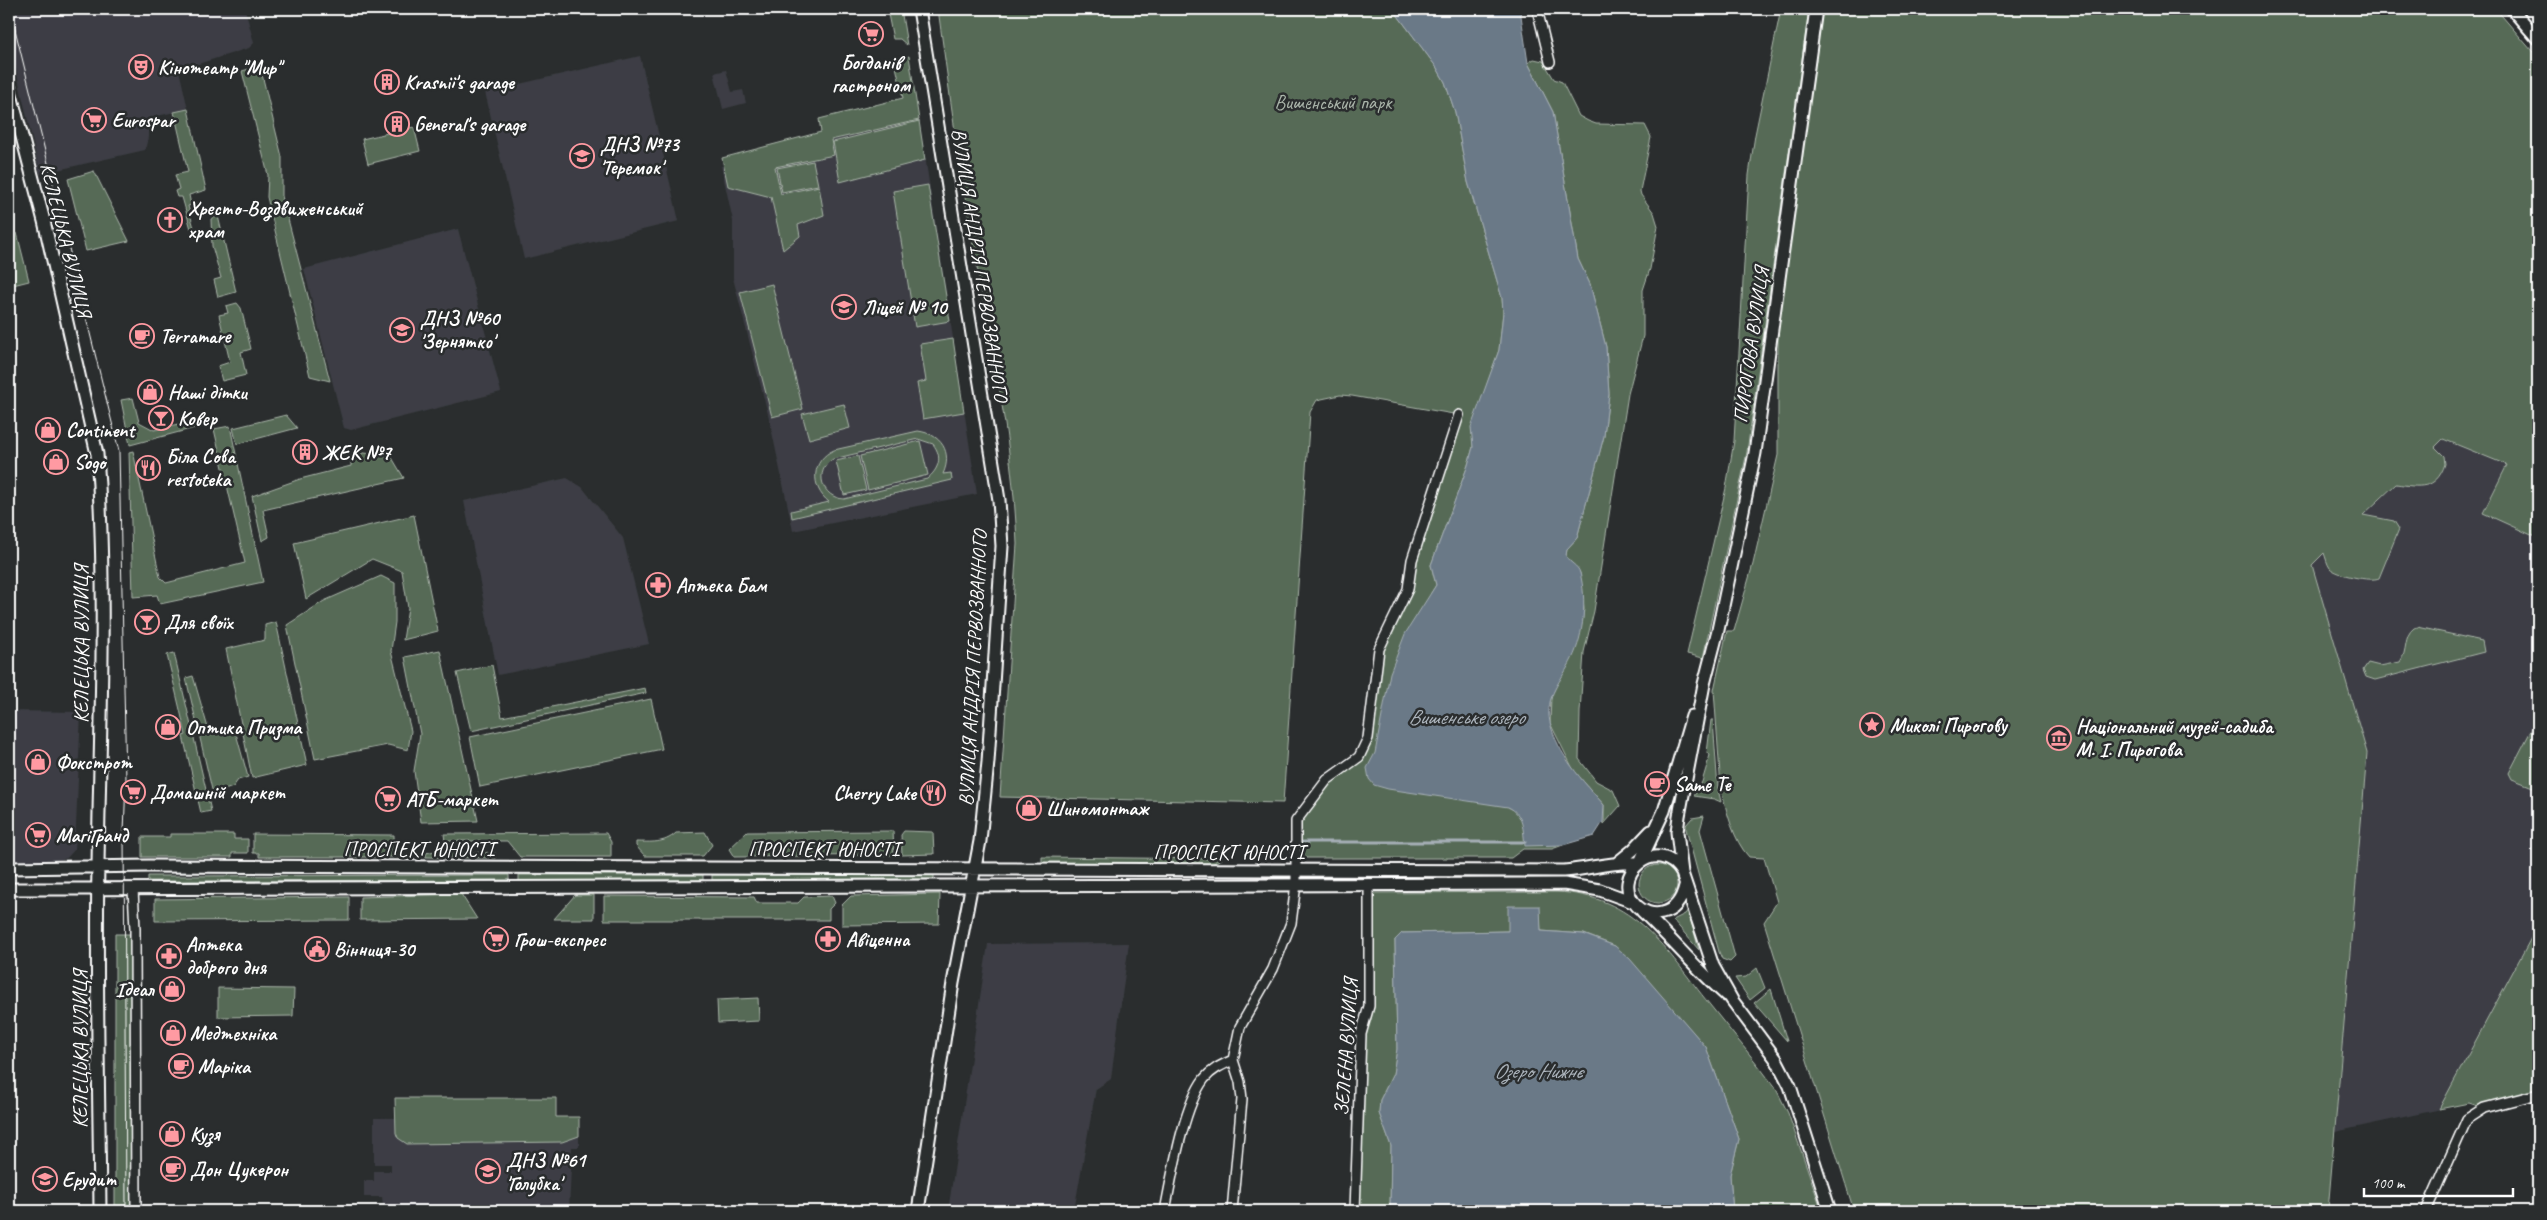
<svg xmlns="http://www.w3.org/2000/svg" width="2547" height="1220" viewBox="0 0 2547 1220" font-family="Caveat,sans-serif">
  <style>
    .built { fill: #3c3e44 }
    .green { fill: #566b56; stroke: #aab5aa; fill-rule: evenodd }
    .water { fill: #6a7987; stroke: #a6afb7 }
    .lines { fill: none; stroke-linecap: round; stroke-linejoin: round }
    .stream { stroke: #a6afb7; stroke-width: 3 }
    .street-casing { stroke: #fff; stroke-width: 12 }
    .secondary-casing { stroke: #fff; stroke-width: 15 }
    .street { stroke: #2a2d2e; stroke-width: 9 }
    .secondary { stroke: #2a2d2e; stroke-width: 11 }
    .tram { stroke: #fff; stroke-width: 1 }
    .labels { text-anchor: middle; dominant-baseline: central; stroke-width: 5; stroke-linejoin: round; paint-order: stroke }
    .poi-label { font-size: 20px; font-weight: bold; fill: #fff; stroke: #2a2d2e; text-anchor: start }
    .park-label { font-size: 20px; fill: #aab5aa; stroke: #2a2d2e }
    .street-label { font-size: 20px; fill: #fff; stroke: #2a2d2e }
    .water-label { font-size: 21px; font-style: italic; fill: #adb5bd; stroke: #2a2d2e }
  </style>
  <rect width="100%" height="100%" fill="#2a2d2e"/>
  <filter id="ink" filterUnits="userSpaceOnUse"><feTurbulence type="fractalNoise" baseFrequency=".02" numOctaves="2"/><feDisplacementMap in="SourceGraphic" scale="10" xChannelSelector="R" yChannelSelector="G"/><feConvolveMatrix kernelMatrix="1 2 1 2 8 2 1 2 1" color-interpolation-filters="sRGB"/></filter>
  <g filter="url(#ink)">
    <path class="built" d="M16 9H245L254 43 249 48 179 70 188 109 153 117 145 150 40 174 9 39V15Z
      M640 56 679 221 524 259 485 92Z
      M726 70 732 92 743 90 746 103 723 109 714 73Z
      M919 117 977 494 793 531 769 418 733 278V221L721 166Z
      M458 229 501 392 351 430 344 428 304 269Z
      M2443 439 2507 465 2483 512 2538 538V1094L2484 1108 2469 1103 2335 1132 2367 753 2311 565Z
      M567 478 582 487 623 538 649 644 498 675 464 501Z
      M9 711 81 712 75 849 67 858 53 862 9 861Z
      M1129 943 1111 1079 1096 1089 1074 1211H948L988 944Z
      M579 1117V1147H572L569 1211H400V1205H383L382 1197H364V1181H374V1171H391V1164H374V1118Z"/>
    <path class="green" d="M887 9H901L907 45 900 39H893Z
      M938 9H1393L1437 68 1445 82 1455 112 1468 182 1502 298 1503 312 1499 350 1472 427 1473 447 1468 465 1431 565 1436 585 1431 593 1508 807 1516 811 1520 816 1542 818 1563 845 1552 849H1523L1511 858H1296L1295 826 1338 772 1365 745 1377 660 1399 605 1459 415 1352 396 1340 395 1317 400 1310 412 1283 803 1000 797 1017 544C1013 436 987 329 969 222 957 152 948 80 938 9Z
      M1781 9H1809L1747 452 1703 658 1687 654 1726 488 1734 441 1749 175 1755 135Z
      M1816 9H2496L2538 58V538L2483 513 2507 465 2443 439 2435 447 2444 456 2445 464C2436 491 2419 487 2396 484L2363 515 2394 521 2399 529 2379 578C2371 582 2336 575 2330 568 2327 564 2326 558 2324 553L2312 565 2367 753 2328 1211H1854L1764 922 1777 902 1764 858 1749 857C1733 840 1727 812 1721 789L1714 690 1727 631H1734L1753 564 1778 455V287Z
      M909 56 919 120 831 140 834 155 775 167 781 194 819 186 824 215 798 225 800 236 783 250 771 197 728 186 722 158 821 132 819 119 903 98 895 62Z
      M1534 59 1543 61 1554 79 1562 82 1579 116 1588 121 1596 124 1645 125 1651 137 1640 191 1641 195 1654 213 1658 226 1650 269 1643 290V336L1628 394 1594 611 1584 652 1580 712 1579 759 1596 781 1613 790 1620 806 1604 824V805L1574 771 1550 723 1551 697 1582 624 1584 609 1580 573 1566 556 1567 549 1577 538 1604 436 1609 394 1606 347 1590 284 1578 259 1553 112 1528 63Z
      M260 66 282 157V196L330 381 310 376 267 197 268 175 242 71Z
      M188 109 206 190 189 195 191 205 188 206 194 228 191 229 182 197H177L175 191 179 189 175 175 188 172 174 112Z
      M919 121 925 160 840 182 833 142Z
      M414 127 420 151 368 164 362 139Z
      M813 161 818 185 782 192 777 168Z
      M94 171 129 241 86 251 68 179Z
      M928 185 950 321 915 327 893 191Z
      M218 216 236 292 218 297 214 280 221 278 212 246 211 219Z
      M17 233 29 281 9 286V235Z
      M772 284 803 409 772 417 740 292Z
      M237 303 241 308 251 349 241 352 246 375 222 381 218 366 230 362 219 315 228 313 226 306Z
      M953 339 964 412 923 419 917 383 926 381 920 344Z
      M133 398 139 422 154 430 186 422 202 424V426L130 445 121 400Z
      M844 404 850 428 809 439 802 414Z
      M286 415 297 428 237 444 233 428Z
      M230 426 263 582 160 604 157 595 133 597 129 452 133 451 160 577 166 583 245 563 214 429Z
      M918 431C941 434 953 452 943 474L951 473 952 480 792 518 791 511 829 502C810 487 811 460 834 450ZM918 439 933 444C943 457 939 469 927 479L844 499C822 498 813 471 833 459Z
      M920 441 928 475 868 490 860 456Z
      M364 453 391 456 404 478 263 510 269 537 262 541 252 496 300 479 351 466V454Z
      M858 456 866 490 844 495 836 461Z
      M414 515 438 631 403 640 408 608 402 571 372 559 306 599 294 543Z
      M381 576 395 583V622L391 651 411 731 408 750 388 745 315 759 287 625 324 601Z
      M276 622 307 765 252 778 226 649 265 640V625Z
      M2418 627 2482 641 2484 652 2375 680 2366 677 2363 670 2368 663 2380 666 2400 662C2408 651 2403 636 2414 628Z
      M440 650 478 821 421 822 414 771 420 734 405 657Z
      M174 653 211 811 201 813 183 736 186 735 167 655Z
      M492 665 502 717 645 688 646 693 471 731 457 673Z
      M193 676 210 735 235 730 248 777 238 780 233 787 213 794 186 678Z
      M651 699 662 749 480 787 470 737Z
      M2538 717V789L2512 779 2509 773Z
      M1711 720H1713L1718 789 1721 802 1714 799 1694 796 1702 782 1710 755 1707 753Z
      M1704 816 1700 830 1735 957 1730 962 1722 959 1719 952 1686 829V825L1692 818Z
      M893 831 894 855 734 857 729 849 747 832Z
      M904 831 933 832 934 854 902 855 901 835Z
      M705 832 712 845 703 856H645L636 846V842C651 842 664 844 676 833Z
      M606 833 611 842V857H520L507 841H445L444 834Z
      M170 834H234V839H248V853H232V857H142V837H170Z
      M253 834 394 835V857H259V853H253Z
      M435 851 495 853V858L426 857V853Z
      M1042 857 1222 859 1198 870 1042 869Z
      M1639 884a19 19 0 1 1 38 0a19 19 0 1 1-38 0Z
      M934 874V879L712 880V875Z
      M509 875V880L148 881V876Z
      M519 875H703V880L519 881Z
      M1556 892C1635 895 1665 949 1710 1005 1732 1033 1755 1060 1776 1089L1788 1113 1822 1211H1733L1730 1175 1739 1139 1706 1047 1615 946 1584 934 1541 931 1539 906 1508 931 1402 933 1395 940 1397 1049 1393 1074 1380 1100 1379 1113 1391 1146 1390 1211H1356L1361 1034 1367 1014 1369 893Z
      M461 894 477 919 360 920V897Z
      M940 894 939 924 842 925V905L851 896Z
      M575 895H594V919H554Z
      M604 896 754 897 757 903H798L804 897 832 896 835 903 829 909V920H604Z
      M349 897V920L155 921V899Z
      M1688 910 1699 950 1673 920 1685 914Z
      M2538 925V1094L2484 1108 2469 1103 2439 1109Z
      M115 934H131V1211H115Z
      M1757 968 1765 988 1750 1000 1735 978 1746 977Z
      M218 988 294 989 293 1016 218 1017Z
      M1771 989 1787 1041 1754 1003Z
      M758 998 759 1021 718 1023 717 1000Z
      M395 1098H556V1117H579V1136L562 1142 407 1144 398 1138 396 1133Z"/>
    <path class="water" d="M1393 9H1520L1528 63 1553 112 1578 259 1590 284 1606 347 1609 394 1604 436 1577 538 1567 549 1566 556C1569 563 1578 565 1580 573 1587 599 1584 635 1572 659 1562 680 1544 697 1550 722 1557 754 1583 781 1604 805L1603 822 1594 836 1563 845 1525 846C1523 830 1524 814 1508 807L1388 789 1374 785 1369 779 1367 768 1375 753 1390 673 1405 634 1436 585 1431 565 1468 465 1473 447 1471 427 1499 350 1503 312 1502 298 1468 182 1455 112 1445 82 1437 68Z
      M1508 906H1540L1541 931 1583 934 1615 946 1630 959 1706 1047 1739 1139 1730 1175 1733 1211H1390L1391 1146 1379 1113 1380 1100 1393 1074 1397 1049 1395 940 1402 933 1508 931Z"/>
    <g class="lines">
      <path class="stream" d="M1303 842H1525"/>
      <defs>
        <path id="street" d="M1537 9 1550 62
          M133 889 135 929 136 1211
          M1165 1211C1172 1176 1183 1107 1204 1079 1212 1069 1222 1065 1233 1060L1240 1027 1273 969 1291 923 1296 884V821L1327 780 1359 757 1368 738 1379 649 1408 589 1412 560 1459 415
          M1232 1211 1242 1099 1240 1082 1233 1060
          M1355 1211 1361 1034 1369 1006V884
          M2426 1211 2467 1119 2484 1108 2538 1094"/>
        <path id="secondary" d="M2512 9 2538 39
          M9 87 44 221 97 454C107 590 100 729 98 865 96 980 99 1096 100 1211
          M1640 862 1664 811 1692 716
          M1617 863 1633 850 1651 831
          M9 868 149 866 1564 871C1589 869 1614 861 1638 863
          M1682 873 1677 832 1679 816 1704 684 1718 630 1755 453 1816 9
          M1685 886C1682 899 1676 910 1662 913 1653 915 1643 912 1637 906 1607 876 1658 833 1682 873L1713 966 1732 1000 1776 1059 1790 1086 1830 1211
          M9 889 1564 884 1600 890 1633 902
          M1642 911C1671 938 1696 969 1726 995
          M918 1211 953 983 980 841 988 762 1002 546 999 500 919 9"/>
      </defs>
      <use href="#street" class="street-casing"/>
      <use href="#secondary" class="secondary-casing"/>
      <use href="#street" class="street"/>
      <use href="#secondary" class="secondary"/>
      <path class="tram" d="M10 9 119 451 126 781 124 832 126 1211"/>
    </g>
  </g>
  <defs>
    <symbol id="supermarket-ring" viewBox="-11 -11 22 22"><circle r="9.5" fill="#2a2d2e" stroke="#ff9aa2" stroke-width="1.5"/><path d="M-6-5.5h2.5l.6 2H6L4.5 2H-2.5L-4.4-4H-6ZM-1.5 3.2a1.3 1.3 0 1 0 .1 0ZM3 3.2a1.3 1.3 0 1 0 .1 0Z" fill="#ff9aa2"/></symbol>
    <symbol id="theatre-ring" viewBox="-11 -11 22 22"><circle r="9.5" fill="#2a2d2e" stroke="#ff9aa2" stroke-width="1.5"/><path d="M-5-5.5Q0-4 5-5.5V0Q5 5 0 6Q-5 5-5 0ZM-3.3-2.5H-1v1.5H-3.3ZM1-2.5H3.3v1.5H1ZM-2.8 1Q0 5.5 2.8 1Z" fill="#ff9aa2"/></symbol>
    <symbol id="building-ring" viewBox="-11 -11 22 22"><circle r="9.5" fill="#2a2d2e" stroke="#ff9aa2" stroke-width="1.5"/><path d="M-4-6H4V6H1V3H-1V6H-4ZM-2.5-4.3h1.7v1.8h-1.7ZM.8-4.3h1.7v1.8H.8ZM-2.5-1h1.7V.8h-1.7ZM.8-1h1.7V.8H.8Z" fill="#ff9aa2"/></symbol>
    <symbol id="school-ring" viewBox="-11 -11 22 22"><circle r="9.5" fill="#2a2d2e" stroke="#ff9aa2" stroke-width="1.5"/><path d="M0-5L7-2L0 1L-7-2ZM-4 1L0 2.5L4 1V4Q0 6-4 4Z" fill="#ff9aa2"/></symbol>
    <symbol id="church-ring" viewBox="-11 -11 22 22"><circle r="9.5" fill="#2a2d2e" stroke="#ff9aa2" stroke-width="1.5"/><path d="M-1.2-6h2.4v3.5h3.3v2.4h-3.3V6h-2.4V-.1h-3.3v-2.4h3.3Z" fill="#ff9aa2"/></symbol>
    <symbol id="cafe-ring" viewBox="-11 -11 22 22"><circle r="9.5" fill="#2a2d2e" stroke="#ff9aa2" stroke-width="1.5"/><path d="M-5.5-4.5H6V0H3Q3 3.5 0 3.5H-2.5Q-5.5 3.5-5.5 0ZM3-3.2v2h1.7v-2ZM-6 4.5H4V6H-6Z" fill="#ff9aa2"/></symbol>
    <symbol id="shop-ring" viewBox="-11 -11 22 22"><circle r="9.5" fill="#2a2d2e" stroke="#ff9aa2" stroke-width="1.5"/><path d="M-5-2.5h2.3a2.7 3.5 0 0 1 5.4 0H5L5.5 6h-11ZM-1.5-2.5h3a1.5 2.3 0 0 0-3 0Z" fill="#ff9aa2"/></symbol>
    <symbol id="bar-ring" viewBox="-11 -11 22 22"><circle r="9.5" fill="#2a2d2e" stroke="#ff9aa2" stroke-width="1.5"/><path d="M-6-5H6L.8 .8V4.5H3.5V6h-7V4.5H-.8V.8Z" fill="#ff9aa2"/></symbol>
    <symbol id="restaurant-ring" viewBox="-11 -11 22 22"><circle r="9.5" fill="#2a2d2e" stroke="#ff9aa2" stroke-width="1.5"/><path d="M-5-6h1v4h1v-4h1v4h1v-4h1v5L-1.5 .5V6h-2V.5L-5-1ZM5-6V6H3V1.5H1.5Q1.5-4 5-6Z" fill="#ff9aa2"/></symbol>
    <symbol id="pharmacy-ring" viewBox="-11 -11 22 22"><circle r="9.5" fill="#2a2d2e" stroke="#ff9aa2" stroke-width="1.5"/><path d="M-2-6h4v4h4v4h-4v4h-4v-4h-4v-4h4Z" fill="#ff9aa2"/></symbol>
    <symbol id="sight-ring" viewBox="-11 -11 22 22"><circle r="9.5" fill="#2a2d2e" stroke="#ff9aa2" stroke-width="1.5"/><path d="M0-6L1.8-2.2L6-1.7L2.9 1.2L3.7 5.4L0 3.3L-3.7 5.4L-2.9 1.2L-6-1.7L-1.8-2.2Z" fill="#ff9aa2"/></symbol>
    <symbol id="museum-ring" viewBox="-11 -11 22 22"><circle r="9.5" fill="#2a2d2e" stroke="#ff9aa2" stroke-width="1.5"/><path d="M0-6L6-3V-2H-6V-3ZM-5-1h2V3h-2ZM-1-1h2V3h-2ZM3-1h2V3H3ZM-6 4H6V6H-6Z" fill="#ff9aa2"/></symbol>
    <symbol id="civic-ring" viewBox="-11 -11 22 22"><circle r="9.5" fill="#2a2d2e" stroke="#ff9aa2" stroke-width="1.5"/><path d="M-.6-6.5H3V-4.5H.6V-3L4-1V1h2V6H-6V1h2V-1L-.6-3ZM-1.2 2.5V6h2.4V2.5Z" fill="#ff9aa2"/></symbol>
  </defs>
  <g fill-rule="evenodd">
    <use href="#supermarket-ring" x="857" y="20" width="28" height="28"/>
    <use href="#theatre-ring" x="127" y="53" width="28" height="28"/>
    <use href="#building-ring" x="373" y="68" width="28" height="28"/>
    <use href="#supermarket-ring" x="80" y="106" width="28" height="28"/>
    <use href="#building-ring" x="383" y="110" width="28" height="28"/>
    <use href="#school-ring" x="568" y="142" width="28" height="28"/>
    <use href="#church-ring" x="156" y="206" width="28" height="28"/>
    <use href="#school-ring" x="830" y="293" width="28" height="28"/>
    <use href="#school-ring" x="388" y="316" width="28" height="28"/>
    <use href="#cafe-ring" x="128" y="322" width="28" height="28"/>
    <use href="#shop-ring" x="136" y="378" width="28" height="28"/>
    <use href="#bar-ring" x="147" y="404" width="28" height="28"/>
    <use href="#shop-ring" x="34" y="416" width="28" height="28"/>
    <use href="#building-ring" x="291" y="438" width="28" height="28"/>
    <use href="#shop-ring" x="42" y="448" width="28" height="28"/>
    <use href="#restaurant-ring" x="134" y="454" width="28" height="28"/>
    <use href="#pharmacy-ring" x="644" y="571" width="28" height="28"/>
    <use href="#bar-ring" x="133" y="608" width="28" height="28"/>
    <use href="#sight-ring" x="1858" y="711" width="28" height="28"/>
    <use href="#shop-ring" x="154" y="713" width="28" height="28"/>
    <use href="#museum-ring" x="2045" y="724" width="28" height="28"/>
    <use href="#shop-ring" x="24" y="748" width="28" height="28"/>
    <use href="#cafe-ring" x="1643" y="770" width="28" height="28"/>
    <use href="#supermarket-ring" x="119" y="778" width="28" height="28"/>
    <use href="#restaurant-ring" x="919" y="779" width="28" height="28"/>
    <use href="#supermarket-ring" x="374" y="785" width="28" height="28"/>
    <use href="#shop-ring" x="1015" y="794" width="28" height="28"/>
    <use href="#supermarket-ring" x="24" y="821" width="28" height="28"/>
    <use href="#supermarket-ring" x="482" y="925" width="28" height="28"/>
    <use href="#pharmacy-ring" x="814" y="925" width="28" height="28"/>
    <use href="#civic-ring" x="303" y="935" width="28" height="28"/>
    <use href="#pharmacy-ring" x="155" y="942" width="28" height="28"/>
    <use href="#shop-ring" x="158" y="975" width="28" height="28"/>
    <use href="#shop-ring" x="159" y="1019" width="28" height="28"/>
    <use href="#cafe-ring" x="167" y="1052" width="28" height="28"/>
    <use href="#shop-ring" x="158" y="1120" width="28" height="28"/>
    <use href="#cafe-ring" x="159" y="1155" width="28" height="28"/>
    <use href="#school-ring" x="474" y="1157" width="28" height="28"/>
    <use href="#school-ring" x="31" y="1165" width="28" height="28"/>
  </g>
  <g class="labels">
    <g class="poi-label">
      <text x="871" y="62" text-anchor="middle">Богданів<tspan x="871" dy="23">гастроном</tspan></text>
      <text x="158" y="67">Кінотеатр "Мир"</text>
      <text x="404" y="82">Krasnii's garage</text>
      <text x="112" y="120">Eurospar</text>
      <text x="414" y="124">General's garage</text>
      <text x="600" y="144">ДНЗ №73<tspan x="600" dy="23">'Теремок'</tspan></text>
      <text x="188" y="208">Хресто-Воздвиженський<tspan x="188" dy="23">храм</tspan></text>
      <text x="862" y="307">Ліцей № 10</text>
      <text x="420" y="318">ДНЗ №60<tspan x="420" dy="23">'Зернятко'</tspan></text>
      <text x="160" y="336">Terramare</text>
      <text x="168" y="392">Наші дітки</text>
      <text x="178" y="418">Ковер</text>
      <text x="66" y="430">Continent</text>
      <text x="322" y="452">ЖЕК №7</text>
      <text x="166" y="456">Біла Сова<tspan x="166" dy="23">restoteka</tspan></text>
      <text x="74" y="462">Sogo</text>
      <text x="676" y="585">Аптека Бам</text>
      <text x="164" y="622">Для своїх</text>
      <text x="1890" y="725">Миколі Пирогову</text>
      <text x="2076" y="726">Національний музей-садиба<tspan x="2076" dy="23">М. І. Пирогова</tspan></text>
      <text x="186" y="727">Оптика Призма</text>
      <text x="56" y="762">Фокстрот</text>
      <text x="1674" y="784">Same Te</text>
      <text x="150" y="792">Домашній маркет</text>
      <text x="916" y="793" text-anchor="end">Cherry Lake</text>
      <text x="406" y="799">АТБ-маркет</text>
      <text x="1046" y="808">Шиномонтаж</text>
      <text x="56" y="835">МагіГранд</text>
      <text x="514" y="939">Грош-експрес</text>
      <text x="846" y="939">Авіценна</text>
      <text x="186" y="944">Аптека<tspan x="186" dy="23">доброго дня</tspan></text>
      <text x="334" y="949">Вінниця-30</text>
      <text x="154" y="989" text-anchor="end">Ідеал</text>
      <text x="190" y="1033">Медтехніка</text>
      <text x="198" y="1066">Маріка</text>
      <text x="190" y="1134">Кузя</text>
      <text x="506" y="1160">ДНЗ №61<tspan x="506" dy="23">'Голубка'</tspan></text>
      <text x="190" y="1169">Дон Цукерон</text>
      <text x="62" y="1179">Ерудит</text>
    </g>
    <g class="park-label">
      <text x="1333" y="102">Вишенський парк</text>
    </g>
    <g class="street-label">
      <text transform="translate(66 240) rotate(76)">КЕЛЕЦЬКА ВУЛИЦЯ</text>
      <text transform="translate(980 265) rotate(81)">ВУЛИЦЯ АНДРІЯ ПЕРВОЗВАННОГО</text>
      <text transform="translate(1751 345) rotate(-82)">ПИРОГОВА ВУЛИЦЯ</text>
      <text transform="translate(81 644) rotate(-90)">КЕЛЕЦЬКА ВУЛИЦЯ</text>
      <text transform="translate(973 668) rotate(-87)">ВУЛИЦЯ АНДРІЯ ПЕРВОЗВАННОГО</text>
      <text x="419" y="849">ПРОСПЕКТ ЮНОСТІ</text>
      <text x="824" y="849">ПРОСПЕКТ ЮНОСТІ</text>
      <text x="1229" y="852">ПРОСПЕКТ ЮНОСТІ</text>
      <text transform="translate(1346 1047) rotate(-86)">ЗЕЛЕНА ВУЛИЦЯ</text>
      <text transform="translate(80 1049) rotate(-90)">КЕЛЕЦЬКА ВУЛИЦЯ</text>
    </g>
    <g class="water-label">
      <text x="1466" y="717">Вишенське озеро</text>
      <text x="1538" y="1071">Озеро Нижнє</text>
    </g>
  </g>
  <rect width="2547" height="1220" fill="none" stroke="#2a2d2e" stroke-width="30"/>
  <rect x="15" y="15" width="2517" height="1190" fill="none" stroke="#fff" stroke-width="2" filter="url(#ink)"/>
  <path d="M2364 1188v8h149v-8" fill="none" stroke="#ffffff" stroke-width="2.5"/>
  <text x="2372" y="1188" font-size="15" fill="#ffffff" stroke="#2a2d2e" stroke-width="4" paint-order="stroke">100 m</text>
</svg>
